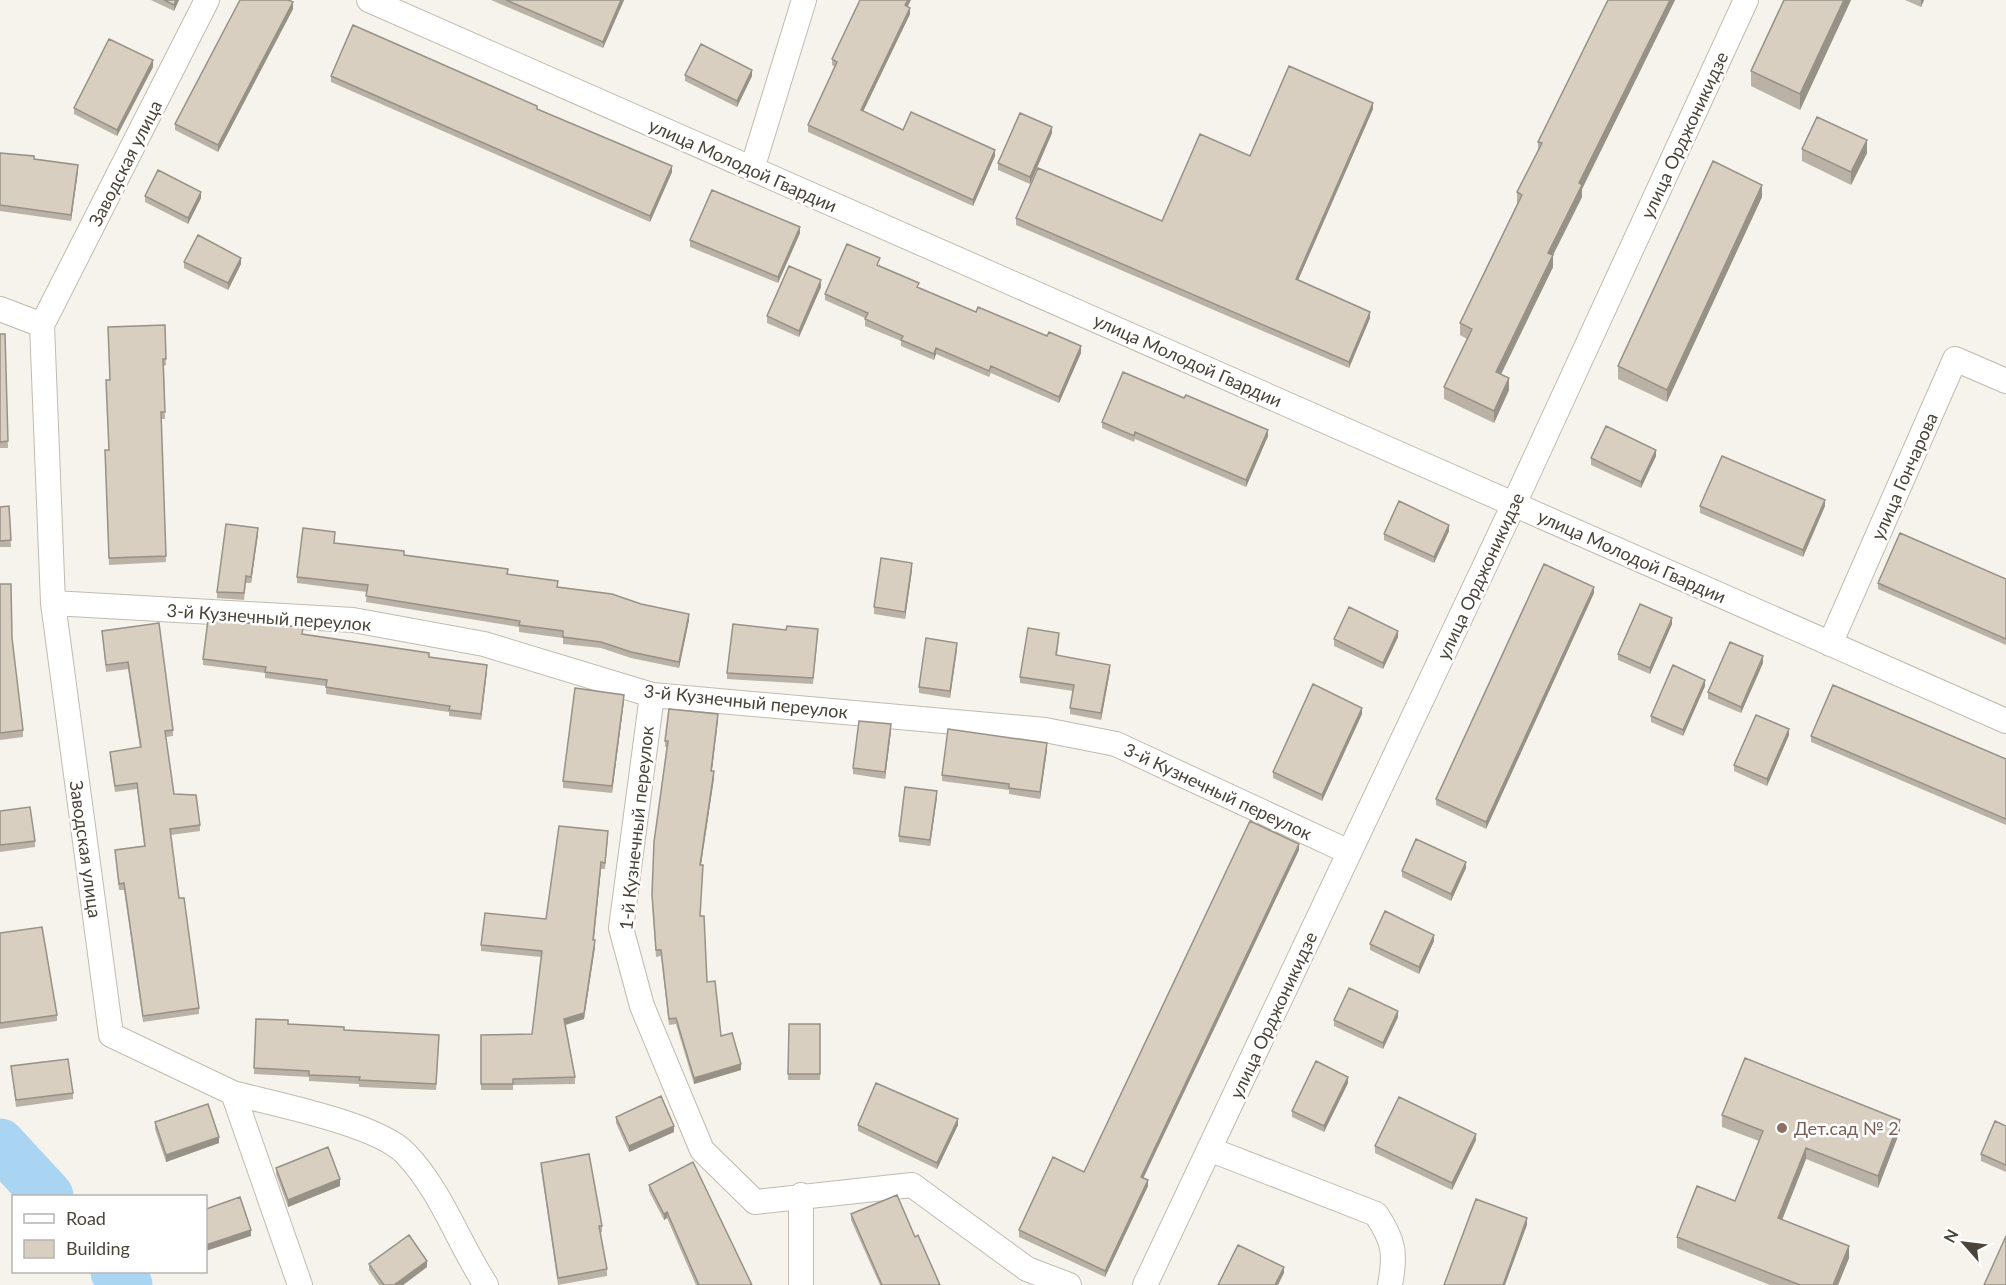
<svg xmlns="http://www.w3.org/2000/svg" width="2006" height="1285" viewBox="0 0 2006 1285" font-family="Lato,sans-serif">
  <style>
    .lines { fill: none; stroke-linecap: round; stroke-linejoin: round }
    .river { stroke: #a9d4f2; stroke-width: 51 }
    .minor-casing { stroke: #c2bbae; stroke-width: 26 }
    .minor { stroke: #fff; stroke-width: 24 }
    .wall { fill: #bab2a6 }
    .shaded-wall { fill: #979187 }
    .building { fill: #d8cfc1; stroke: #979187; stroke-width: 1.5 }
    .education-dot { fill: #8d6e63; stroke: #fff; stroke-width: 2 }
    .labels { text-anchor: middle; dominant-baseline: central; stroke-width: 5; stroke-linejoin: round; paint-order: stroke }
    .street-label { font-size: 18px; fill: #4b4439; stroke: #fff }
    .education-label { font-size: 18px; fill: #785e54; stroke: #fff; text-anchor: start }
  </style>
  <rect width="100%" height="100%" fill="#f6f3ec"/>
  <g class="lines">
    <path class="river" d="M0 1144 48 1196
      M116 1272 127 1285"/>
    <defs>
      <path id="minor" d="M207 0 42 325 53 603 111 1035 233 1093 300 1285
        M369 0 2006 721
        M752 169 804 0
        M0 309 42 325
        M53 603 353 620 484 644 652 695 1045 730 1116 744 1349 852
        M1830 644 1955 359 2006 381
        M652 695 621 928 642 1006 702 1150 755 1202 912 1185 1027 1269 1069 1285
        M233 1093C274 1104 377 1124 405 1153 441 1190 458 1242 486 1285
        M1209 1149 1376 1214C1394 1241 1396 1253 1390 1285
        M801 1195V1285
        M1145 1285 1514 504 1746 0"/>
    </defs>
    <use href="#minor" class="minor-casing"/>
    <use href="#minor" class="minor"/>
  </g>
  <path class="wall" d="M151 0H179L174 11Z
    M491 0H624L603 48Z
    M1608 0H1675L1582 189V197L1553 255V267L1501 375 1509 390 1494 423 1444 399V387L1467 339 1460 335V323L1517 204V192L1538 150V142Z
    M1851 0 1800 110 1751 86V71Z
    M1905 0H1924L1921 7Z
    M908 7 910 14 863 111 903 130 995 156 973 206 808 132V125L835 67 832 65V59Z
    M293 9 218 152 175 130V124Z
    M153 67 117 136 74 114V108Z
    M685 75 752 76 737 107 685 81Z
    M331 76 672 172 650 222 331 82Z
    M1373 109 1298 280 1370 318 1349 368 1016 225V218L1162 221 1250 156Z
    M1052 133 1030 184 998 170V163Z
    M1802 149 1867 153 1851 185 1802 161Z
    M0 153 34 159 78 171 71 221 0 211Z
    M145 196 201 198 188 224 145 202Z
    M1762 197 1667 402 1618 379V366Z
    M800 233 778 283 690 247V240Z
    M184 262 241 264 228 290 184 268Z
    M880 264 879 266 919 288 976 312 1081 353 1059 403 991 373 989 377 936 354 934 360 901 346V341L865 326V318L825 300V294Z
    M821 287 799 337 767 323V316Z
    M165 325 166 365 164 366 165 419H161L166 562 109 565 105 457 109 450 110 380Z
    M0 334H5L8 448H0Z
    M1102 422 1268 436 1246 487 1135 439 1134 442 1102 428Z
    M1656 456 1641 488 1591 465V458Z
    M9 506 11 547H0V507Z
    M1700 506H1825L1803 557 1700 513Z
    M1449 531 1434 563 1384 540V534Z
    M258 534 251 583H246L244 600 217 598V592Z
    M335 538 334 543 508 574 689 620 679 668 631 658 601 648 563 644V638L519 632V627L366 602 367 592 297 583V577Z
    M912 570 905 619 874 614V607Z
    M2006 579V645L1878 589V583Z
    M0 584 12 638 23 730V737L0 740Z
    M1594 593 1486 829 1436 805V799Z
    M159 623 173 730V736L166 737 174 794 200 825V831L171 835 179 898 199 1008V1014L143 1022 124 890H119L115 850 144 846 137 789 115 792 110 758V752L140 748 128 669 106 672 102 631Z
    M1672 624 1650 674 1618 660V654Z
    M303 634 429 657 487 671 481 720 449 716V712L326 694V686L265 678V673L203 665V659Z
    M818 635 813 684 727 679V673Z
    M1398 637 1383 669 1334 646V639Z
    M1059 639 1057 656 1110 671 1101 720 1070 714V708L1073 691 1020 683V677Z
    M957 649 950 698 919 693V687Z
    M1763 663 1741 713 1708 699V692Z
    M1705 686 1683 736 1651 722V716Z
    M624 701 612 793 563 788V781Z
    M1362 714 1322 801 1273 778V772Z
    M718 720 712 771 714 778 701 865 700 916 707 982 721 1036 741 1070 694 1084 676 1024 669 1025 661 956 656 957 652 901 654 842 667 747H665V741Z
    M891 731 885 779 853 774V768Z
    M1789 735 1767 786 1734 771V765Z
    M1811 736 2006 759V825L1811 742Z
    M1047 750 1040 799 1009 794V790L942 781V775Z
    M937 797 930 846 899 842V836Z
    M0 811 35 841V847L0 852Z
    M608 837 605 869H601L594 940 595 947 584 1019 566 1025 575 1077V1084L513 1085V1090H481V1035L532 1034 541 957 481 951V945L546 919Z
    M1299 850 1143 1178 1148 1186 1105 1277 1019 1237V1230L1084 1172Z
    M1466 868 1451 901 1402 877V871Z
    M0 933 57 1015V1021L0 1029Z
    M1434 941 1419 974 1370 950V944Z
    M1398 1017 1383 1049 1334 1026V1020Z
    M256 1019 288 1024 439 1041 436 1090 359 1087V1084L309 1081V1077L254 1074Z
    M789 1024H820V1080H788Z
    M11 1066 73 1093V1099L16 1107Z
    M1348 1083 1324 1132 1292 1117V1111Z
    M1722 1115 1900 1131 1878 1188 1806 1159 1782 1220 1849 1258 1838 1285H1770L1677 1248V1237L1735 1201 1759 1141 1722 1127Z
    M616 1117 674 1132 629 1152 616 1123Z
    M155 1122 219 1143 166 1162 155 1129Z
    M858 1125H958L937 1169 858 1131Z
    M2006 1126V1172L1981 1161V1154Z
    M1476 1140 1452 1190 1375 1153V1146Z
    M541 1163 602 1226V1232L600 1233 607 1269V1276L558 1285 541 1169Z
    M276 1168 340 1186 288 1207 276 1174Z
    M649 1185 752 1285H696L667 1218 664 1220 649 1191Z
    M851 1214 915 1237 940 1285H880L851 1220Z
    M369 1264 427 1267 403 1285H379L369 1270Z"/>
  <path class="shaded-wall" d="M176 0H179L174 11V5Z
    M621 0H624L603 48V42Z
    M908 0H911L905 12V5Z
    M1670 0H1675L1582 189V197L1553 255V267L1496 384V372L1579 183Z
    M1844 0H1851L1800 110V94Z
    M1921 0H1924L1921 7Z
    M293 2V9L218 152V145Z
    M910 8V14L861 116V110Z
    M153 60V67L117 136V130Z
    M752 70V76L737 107V101Z
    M1373 103V109L1296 285V279Z
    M1052 127V133L1030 184V177Z
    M1867 140V153L1851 185V172Z
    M995 150V156L973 206V200Z
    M78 165V171L71 221V215Z
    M672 166V172L650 222V216Z
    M1762 185V197L1667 402V390Z
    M201 192V198L188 224V218Z
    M800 227V233L778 283V277Z
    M241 258V264L228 290V283Z
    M821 280V287L799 337V331Z
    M1370 312V318L1349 368V362Z
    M1081 346V353L1059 403V397Z
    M936 348V354L934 360V354Z
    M1509 378V390L1494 423V411Z
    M1268 430V436L1246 487V480Z
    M1656 450V456L1641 488V482Z
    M1825 500V506L1803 557V550Z
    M1449 525V531L1434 563V557Z
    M258 528V534L251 583V577Z
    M912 563V570L905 619V612Z
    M1594 587V593L1486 829V822Z
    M689 614V620L679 668V662Z
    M1672 618V624L1650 674V668Z
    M1398 631V637L1383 669V663Z
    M957 643V649L950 698V691Z
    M1763 656V663L1741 713V707Z
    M487 665V671L481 720V714Z
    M1110 665V671L1101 720V713Z
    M1705 680V686L1683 736V730Z
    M624 695V701L612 793V786Z
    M1362 708V714L1322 801V795Z
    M718 714V720L711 777V771Z
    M891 724V731L885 779V772Z
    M1789 729V735L1767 786V779Z
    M1047 743V750L1040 799V792Z
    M714 771V778L700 871V865Z
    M937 791V797L930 846V840Z
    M1299 844V850L1141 1183V1177Z
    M601 862V869L593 946V940Z
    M1466 862V868L1451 901V894Z
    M1434 935V941L1419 974V967Z
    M595 940V947L584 1019 564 1025V1019Z
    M1398 1011V1017L1383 1049V1043Z
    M741 1064V1070L694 1084V1078Z
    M1348 1077V1083L1324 1132V1126Z
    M958 1119V1125L937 1169V1163Z
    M1900 1120V1131L1878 1188V1176Z
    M674 1126V1132L629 1152V1146Z
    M1476 1134V1140L1452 1190V1183Z
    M219 1137V1143L166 1162V1155Z
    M1806 1148V1159L1778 1230V1218Z
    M340 1179V1186L288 1207V1200Z
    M1148 1180V1186L1105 1277V1271Z
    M667 1212V1218L664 1220V1214Z
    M1527 1218V1225L1505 1285H1503Z
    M251 1230V1236L206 1251V1245Z
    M1849 1246V1258L1838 1285H1833Z
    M427 1261V1267L403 1285H394Z
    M1284 1267V1273L1278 1285H1275Z"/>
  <path class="building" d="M164 0H176L174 5Z
    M240 0H288L293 2 218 145 175 124Z
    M506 0H621L603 42Z
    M860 0H908L905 5 910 8 861 110 903 130 911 112 995 150 973 200 808 125 837 62 832 59Z
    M1608 0H1670L1579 183 1582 185 1548 253 1553 255 1496 372 1509 378 1494 411 1444 387 1472 329 1460 323 1522 195 1517 192 1542 143 1538 142Z
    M1784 0H1844L1800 94 1751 71Z
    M353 25 537 106V109L672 166 650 216 331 76Z
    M109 39 153 60 117 130 74 108Z
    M701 44 752 70 737 101 685 75Z
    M1289 66 1373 103 1296 279 1370 312 1349 362 1016 218 1038 168 1162 221 1200 134 1250 156Z
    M1020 113 1052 127 1030 177 998 163Z
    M1817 117 1867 140 1851 172 1802 149Z
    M0 153 34 156V159L78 165 71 215 0 205Z
    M1713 161 1762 185 1667 390 1618 366Z
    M158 170 201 192 188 218 145 196Z
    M712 190 800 227 778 277 690 240Z
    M198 235 241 258 228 283 184 262Z
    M847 244 880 258 877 265 919 283 917 287 976 312 978 307 1047 336 1049 332 1081 346 1059 397 991 366 989 371 936 348 934 354 901 340 903 336 865 319 868 313 825 294Z
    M789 266 821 280 799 331 767 316Z
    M165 325 166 359H163L165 412H161L166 556 109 558 105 450H109L106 380H110L108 327Z
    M0 334H5L8 441 0 442Z
    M1123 372 1184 398 1186 395 1268 430 1246 480 1135 432 1134 436 1102 422Z
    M1606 426 1656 450 1641 482 1591 458Z
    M1722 456 1825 500 1803 550 1700 506Z
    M1399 501 1449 525 1434 557 1384 534Z
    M9 506 11 540 0 541V507Z
    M226 524 258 528 251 577 246 576 244 593 217 592Z
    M303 528 335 532 334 543 404 551V555L508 569 507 574 558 581 557 587 612 594 641 604 689 614 679 662 631 652 601 642 563 637V631L519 625 520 621 366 596 368 585 297 577Z
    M1900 533 2006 579V639L1878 583Z
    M881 558 912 563 905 612 874 607Z
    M1544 564 1594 587 1486 822 1436 799Z
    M0 584H11L12 638 23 730 0 733Z
    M1640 604 1672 618 1650 668 1618 654Z
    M1349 607 1398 631 1383 663 1334 639Z
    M208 620 303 627 302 634 429 653V657L487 665 481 714 449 710 450 706 326 687 327 680 265 672 266 667 203 659Z
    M159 623 173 730 165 731 174 794 196 795 200 825 170 829 179 898H184L199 1008 143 1016 124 883 119 884 115 850 145 846 137 783 115 786 110 752 141 747 128 662 106 665 102 631Z
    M733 624 786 630 787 626 818 629 813 678 727 673Z
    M1028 628 1059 633 1056 655 1110 665 1101 713 1070 708 1074 685 1020 677Z
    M926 638 957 643 950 691 919 687Z
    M1730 642 1763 656 1741 707 1708 692Z
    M1673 665 1705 680 1683 730 1651 716Z
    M1313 684 1362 708 1322 795 1273 772Z
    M1833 685 2006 759V819L1811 736Z
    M575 688 624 695 612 786 563 781Z
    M669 709 718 714 711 771H714L700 865H703L700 916H704L707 982 715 981 721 1036 732 1033 741 1064 694 1078 676 1018 669 1019 661 950H656L652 894 654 842 668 741H665Z
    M1756 715 1789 729 1767 779 1734 765Z
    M859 721 891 724 885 772 853 768Z
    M948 729 1047 743 1040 792 1009 788V784L942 775Z
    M905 787 937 791 930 840 899 836Z
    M30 807 35 841 0 845V811Z
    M1250 821 1299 844 1141 1177 1148 1180 1105 1271 1019 1230 1053 1157 1084 1172Z
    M559 826 608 831 605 863 601 862 593 940H595L584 1013 564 1019 575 1077 513 1079V1084H481V1035L532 1034 542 951 481 945 485 913 546 919Z
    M1416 839 1466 862 1451 894 1402 871Z
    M1385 911 1434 935 1419 967 1370 944Z
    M42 927 57 1015 0 1023V933Z
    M1349 988 1398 1011 1383 1043 1334 1020Z
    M256 1019 288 1020V1024L344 1027V1030L439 1035 436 1084 359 1080 360 1077 309 1075V1071L254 1068Z
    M789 1024H820V1074H788Z
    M1745 1058 1900 1120 1878 1176 1806 1148 1778 1218 1849 1246 1833 1285H1800L1677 1237 1697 1186 1735 1201 1763 1131 1722 1115Z
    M68 1059 73 1093 16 1100 11 1066Z
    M1316 1061 1348 1077 1324 1126 1292 1111Z
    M876 1083 958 1119 937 1163 858 1125Z
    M661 1096 674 1126 629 1146 616 1117Z
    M1399 1097 1476 1134 1452 1183 1375 1146Z
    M208 1104 219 1137 166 1155 155 1122Z
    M1995 1121 2006 1126V1165L1981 1154Z
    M328 1147 340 1179 288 1200 276 1168Z
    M589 1154 602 1226H599L607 1269 558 1278 541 1163Z
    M693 1162 752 1285H699L667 1212 664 1214 649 1185Z
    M897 1195 915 1237 918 1235 940 1285H882L851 1214Z
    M240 1197 251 1230 206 1245V1209Z
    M1476 1199 1527 1218 1503 1285H1444Z
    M409 1235 427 1261 394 1285H384L369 1264Z
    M2006 1236V1285H1984Z
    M1238 1245 1284 1267 1275 1285H1218Z"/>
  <circle class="education-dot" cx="1782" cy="1128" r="6"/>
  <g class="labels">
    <g class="street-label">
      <text transform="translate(1684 135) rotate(-65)">улица Орджоникидзе</text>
      <text transform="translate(125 163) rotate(-63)">Заводская улица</text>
      <text transform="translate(743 165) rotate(24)">улица Молодой Гвардии</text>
      <text transform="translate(1188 360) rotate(24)">улица Молодой Гвардии</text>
      <text transform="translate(1904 476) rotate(-66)">улица Гончарова</text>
      <text transform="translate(1632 556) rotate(24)">улица Молодой Гвардии</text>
      <text transform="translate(1480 576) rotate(-65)">улица Орджоникидзе</text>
      <text transform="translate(269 617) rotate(4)">3-й Кузнечный переулок</text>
      <text transform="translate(746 701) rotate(6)">3-й Кузнечный переулок</text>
      <text transform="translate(1218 791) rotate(25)">3-й Кузнечный переулок</text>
      <text transform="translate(636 828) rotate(-84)">1-й Кузнечный переулок</text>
      <text transform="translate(86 849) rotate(82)">Заводская улица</text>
      <text transform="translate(1273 1015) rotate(-65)">улица Орджоникидзе</text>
    </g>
    <g class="education-label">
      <text x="1794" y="1128">Дет.сад № 2</text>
    </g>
  </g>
  <rect x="12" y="1195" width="195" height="78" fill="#ffffff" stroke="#b7b4b0" stroke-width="1.5"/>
  <rect x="24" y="1214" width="30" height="9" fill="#ffffff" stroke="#b7b4b0" stroke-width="1.5"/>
  <text x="66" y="1225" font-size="18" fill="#4b4439">Road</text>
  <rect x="24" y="1240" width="30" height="18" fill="#d8cfc1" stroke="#b7b4b0" stroke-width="1.5"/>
  <text x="66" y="1255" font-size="18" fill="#4b4439">Building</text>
  <g transform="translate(1964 1243) rotate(298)" stroke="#ffffff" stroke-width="4.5" paint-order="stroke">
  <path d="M0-4.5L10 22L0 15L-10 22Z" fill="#4b4439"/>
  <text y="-9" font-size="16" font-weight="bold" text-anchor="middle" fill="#4b4439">N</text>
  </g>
</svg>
